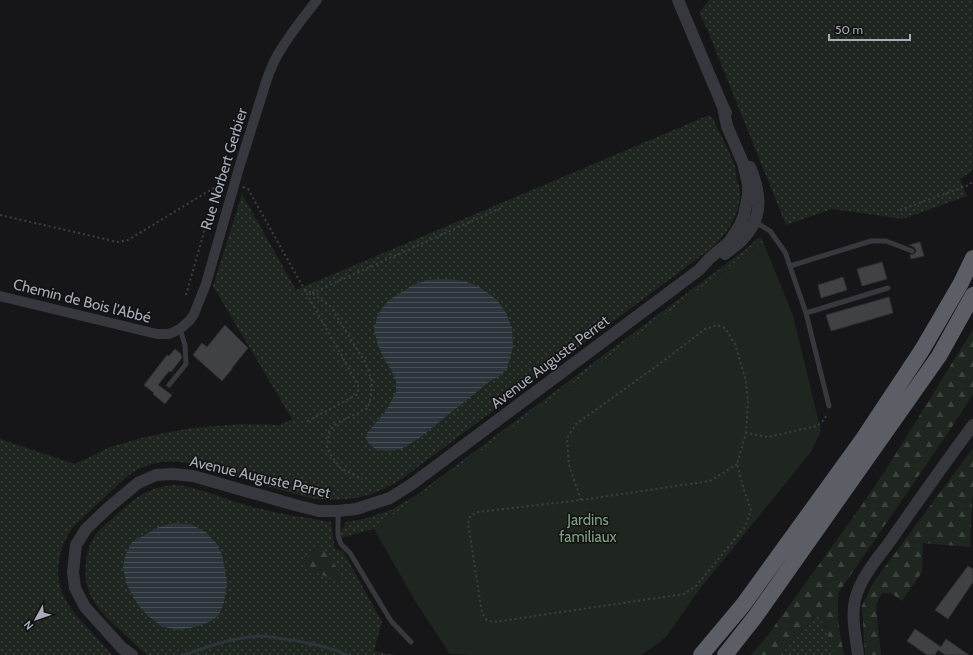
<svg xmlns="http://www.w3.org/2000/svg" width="973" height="655" viewBox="0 0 973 655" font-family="Cabin,sans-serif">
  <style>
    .grass { fill: url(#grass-dots) }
    .forest { fill: url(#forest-firs) }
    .garden { fill: #1e261f }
    .water { fill: url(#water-rules) }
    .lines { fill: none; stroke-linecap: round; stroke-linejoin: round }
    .stream { stroke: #2c353c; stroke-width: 3 }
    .building { fill: #404145; stroke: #303034 }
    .path { stroke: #3d3f44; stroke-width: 2; stroke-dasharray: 2 3; stroke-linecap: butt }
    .service { stroke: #37383d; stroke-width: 5 }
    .minor { stroke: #37383d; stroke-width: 10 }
    .tertiary { stroke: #37383d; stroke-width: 12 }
    .trunk { stroke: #5b5e65; stroke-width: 16 }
    .labels { text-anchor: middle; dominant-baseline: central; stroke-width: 3; stroke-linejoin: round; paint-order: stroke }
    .street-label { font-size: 15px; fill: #a8adb8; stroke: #111113 }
    .park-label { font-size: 15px; fill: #7fa381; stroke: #111113 }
  </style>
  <defs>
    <pattern id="grass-dots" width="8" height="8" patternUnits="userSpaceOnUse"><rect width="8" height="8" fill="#1e261f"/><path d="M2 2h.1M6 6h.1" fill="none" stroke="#3c433d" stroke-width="1.8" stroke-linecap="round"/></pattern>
    <pattern id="forest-firs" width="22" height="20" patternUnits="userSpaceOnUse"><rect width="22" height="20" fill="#1e261f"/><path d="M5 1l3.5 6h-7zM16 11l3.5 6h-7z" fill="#3c433d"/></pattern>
    <pattern id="water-rules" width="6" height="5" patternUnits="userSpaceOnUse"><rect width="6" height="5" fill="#2c353c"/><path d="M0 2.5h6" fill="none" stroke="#485056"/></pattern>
  </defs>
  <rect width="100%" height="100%" fill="#161618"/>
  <path class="grass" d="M709 0H973V169L969 173 960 179 967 196 903 219 832 209 786 225 707 29 699 13Z
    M709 115 713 119C720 134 728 148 734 163 736 169 736 175 737 181 738 184 740 187 740 190 741 212 729 232 713 247L403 478C374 498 344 503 310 498L186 463C162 459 145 463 125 478L73 527C57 550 52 578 68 604 73 612 79 618 85 625 94 635 103 645 112 655H0V439L75 464 110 447 149 436 192 428 241 424 280 425 292 419 213 286 242 194 296 290Z
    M761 238 763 242 563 391 374 529 340 538 341 531 346 522 364 519 391 510 415 496 746 249 757 239Z
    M172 485C197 486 221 498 246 505 274 513 302 517 331 522L335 549 343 551 382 622 374 651 394 655H147C138 648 131 640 122 632 100 611 82 596 86 562 87 553 90 542 96 534 101 528 108 522 114 517 134 499 144 489 172 485Z
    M818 614 824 625 836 655H780Z"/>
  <path class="forest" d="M973 329V394L948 433 839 592C836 614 840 634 844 655H836L824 625 818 614 780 655H751L768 635 859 509 885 471 962 347Z
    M973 448V496L972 500 970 547 923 543 922 572 902 601 891 593H882L876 605 881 655H865L862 606 873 583Z
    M318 549 324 550 340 572 341 579 338 581 307 569 304 563V557L309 553Z"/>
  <path class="garden" d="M763 242 793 315 821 431 811 452 699 590 666 637 655 646 641 655H469L450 654 417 604 374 529 563 391Z"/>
  <path class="water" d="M446 279 464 281 477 286 488 293 498 301 506 313 512 328 513 347 507 369 498 377 489 382 418 439 401 449 390 451 377 450 370 445 366 439 367 433 386 411 396 392V380L390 368 382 355 377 342 374 329 377 317 382 308 389 300 413 285 427 280Z
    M173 523 190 524 206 532 216 543 222 554 225 571 227 583 224 602 219 615 211 621 202 625 186 629 176 630 161 626 148 616 138 605 127 585 123 568 125 556 132 542 159 527Z"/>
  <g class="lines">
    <path class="stream" d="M184 655C208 647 233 637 259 636 265 636 272 637 277 638 300 641 326 645 347 655"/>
  </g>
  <path class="building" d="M920 242 924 256 911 259 910 255 914 254 916 252V250L914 247 909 245Z
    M882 262 887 279 862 286 857 269Z
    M843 277 847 290 821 298 818 285Z
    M889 297 893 313 831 331 826 315Z
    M225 325 248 348 232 368V369L222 381 193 355 202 343 207 347Z
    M175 349 181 354 182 358 171 372 169 371 158 385 172 395 165 404 153 394 154 393 144 385 167 355 169 356Z
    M968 566 973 569V582L948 619 935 610Z
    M915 629 941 647 946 639 969 655H945L938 650 935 655H927L907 641Z"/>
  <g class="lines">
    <path class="path" d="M243 187 248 189 358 385V394L306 422
      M900 210 969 185 973 181
      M0 215 118 242 128 240 217 186 225 182
      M304 290 312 293 331 307 366 364 372 382 371 397 368 408 337 423 329 431 327 449 339 467 362 479
      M312 293 501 208
      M186 295 217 187
      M737 464 710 481 581 500 478 512 470 516 468 523 482 613 487 620 494 622 684 594 696 586 745 527 751 510 744 490 737 464 746 433 768 437 817 426 825 419 827 413
      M581 500 569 465 567 438 576 424 658 365 705 329 717 325 725 328 735 344 746 381 748 402 746 433"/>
    <path class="service" d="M754 221 770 231 785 252 806 313 829 406
      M790 266 871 241H886L912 251
      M806 313 888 288
      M169 385 186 364 185 345 180 329
      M338 512V536L341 544 350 553 391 621 411 642"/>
    <path class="minor" d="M0 296 157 334H169L180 329 190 320 194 314 206 284 239 168 267 79C270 71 273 63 277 56 288 36 303 18 317 0"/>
    <path class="tertiary" d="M678 0 723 107 726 113
      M725 254C731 249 737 245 742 240 764 218 761 193 750 167
      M132 655 122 648 85 607 75 588 73 572 76 545 86 529 108 508 138 483 156 475 173 474 193 476 295 505 319 511H338L356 509 390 498 412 484 699 270 710 258 729 242 740 225 744 215 748 195V184L743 163 727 126 723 107
      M858 655C856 637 851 618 855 600 860 578 878 558 891 540 918 501 945 463 973 425"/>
    <path class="trunk" d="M701 655 743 605 863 439 922 350 961 283 973 258
      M725 655 755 617 939 356 973 295"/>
  </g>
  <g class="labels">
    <g class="street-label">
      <text transform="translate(224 169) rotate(-73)">Rue Norbert Gerbier</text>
      <text transform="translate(82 301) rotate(14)">Chemin de Bois l'Abbé</text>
      <text transform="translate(550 362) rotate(-37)">Avenue Auguste Perret</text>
      <text transform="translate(260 477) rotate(13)">Avenue Auguste Perret</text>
    </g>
    <g class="park-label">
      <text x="588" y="520">Jardins<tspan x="588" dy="17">familiaux</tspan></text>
    </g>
  </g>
  <g transform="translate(36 619) rotate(230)" stroke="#111113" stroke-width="3" paint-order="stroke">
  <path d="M0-3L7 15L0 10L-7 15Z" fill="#a8adb8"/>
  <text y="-6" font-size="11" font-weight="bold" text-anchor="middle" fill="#a8adb8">N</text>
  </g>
  <path d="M829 34v6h81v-6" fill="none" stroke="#a8adb8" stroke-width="2"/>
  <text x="835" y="34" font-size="12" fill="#a8adb8" stroke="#111113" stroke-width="3" paint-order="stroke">50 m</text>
</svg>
